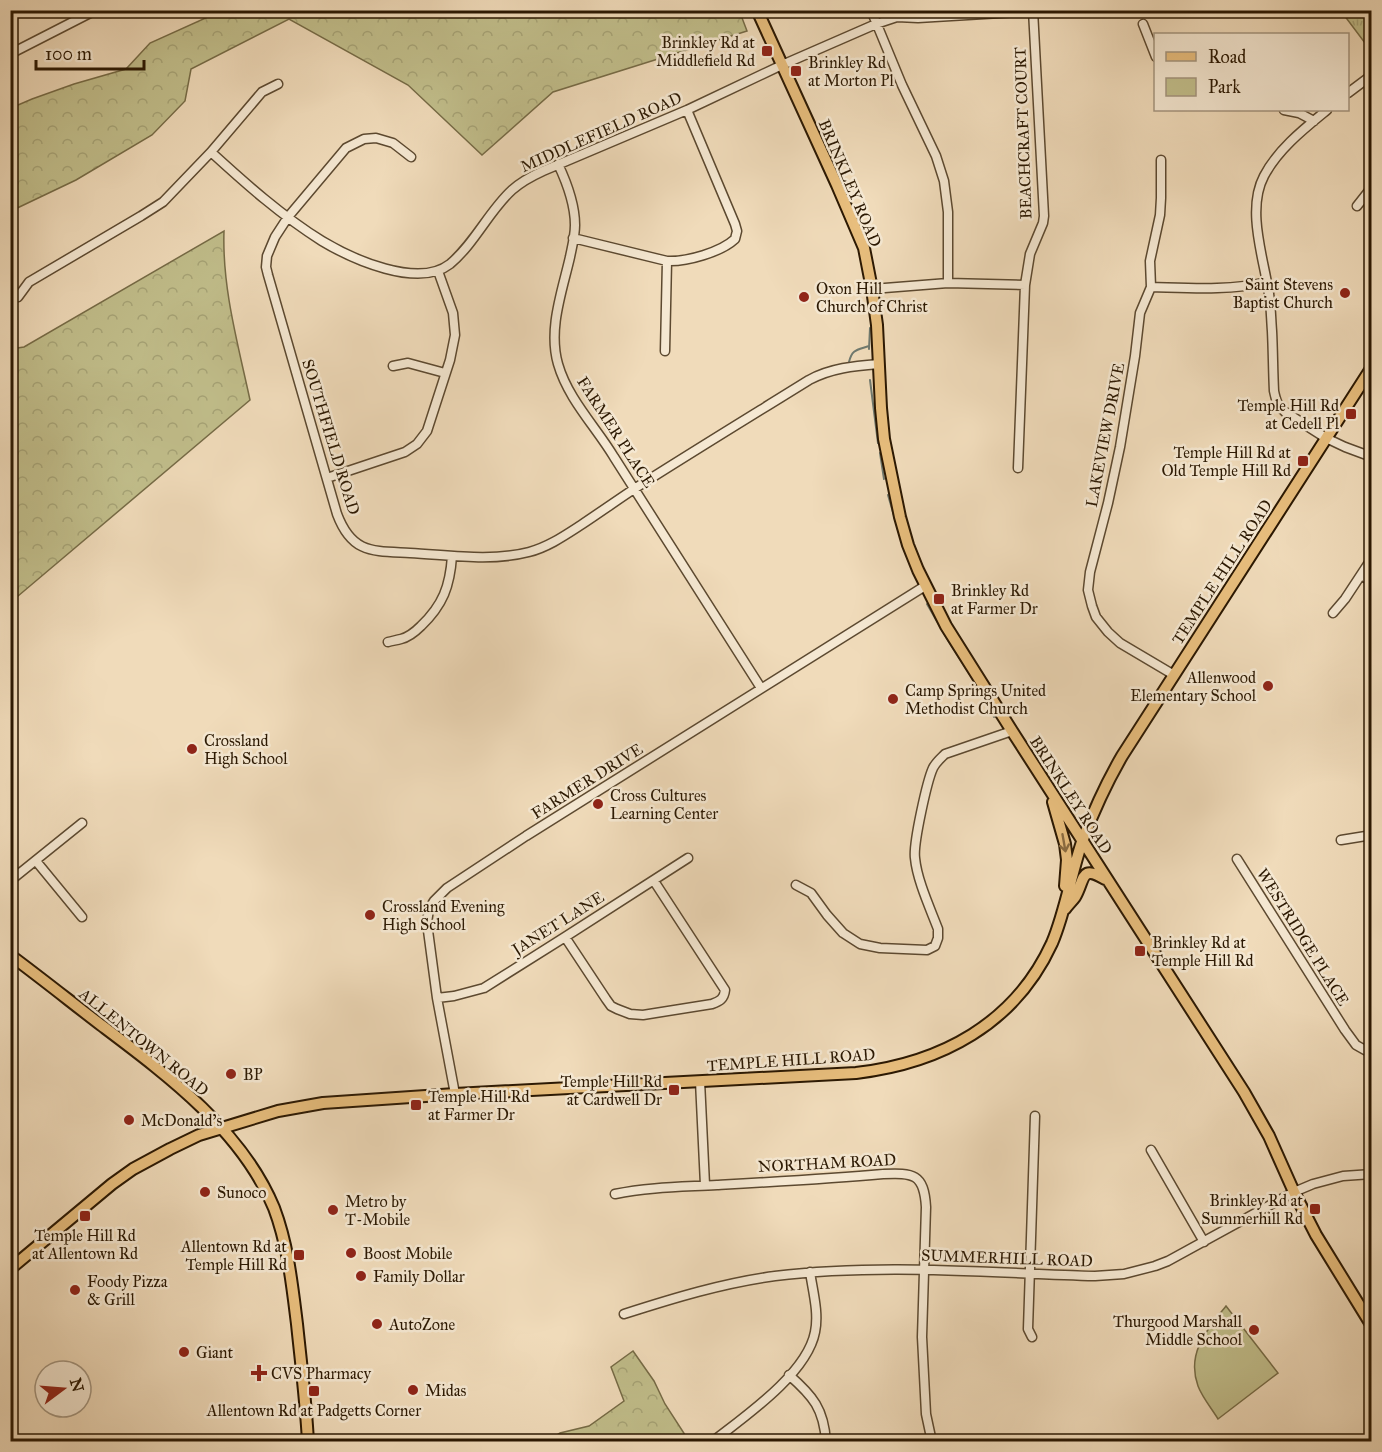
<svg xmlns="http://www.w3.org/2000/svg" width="1382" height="1452" viewBox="0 0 1382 1452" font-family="'IM FELL Great Primer',serif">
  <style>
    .green { fill: #c1be8b; stroke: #766b46; stroke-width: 1.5 }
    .forest { fill: url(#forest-crowns); stroke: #766b46; stroke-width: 1.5 }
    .park { fill: url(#park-tufts); stroke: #766b46; stroke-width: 1.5 }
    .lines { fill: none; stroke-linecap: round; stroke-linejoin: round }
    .stream { stroke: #6f796f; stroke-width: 2 }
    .minor-casing { stroke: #5c4930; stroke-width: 11 }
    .major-casing { stroke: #2b1802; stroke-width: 14 }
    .minor { stroke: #f5e8d2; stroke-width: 8 }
    .major { stroke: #e8be7d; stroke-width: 10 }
    .oneway { stroke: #8a6b40 }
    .poi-dot { fill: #8f2418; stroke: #f5e8d2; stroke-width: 2 }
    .labels { text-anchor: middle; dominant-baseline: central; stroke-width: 5; stroke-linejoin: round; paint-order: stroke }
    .poi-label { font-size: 16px; fill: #2b1802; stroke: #f5e8d2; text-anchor: start }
    .street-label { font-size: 16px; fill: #2b1802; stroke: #f5e8d2 }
  </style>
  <defs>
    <pattern id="forest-crowns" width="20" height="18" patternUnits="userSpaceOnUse" patternTransform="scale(1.5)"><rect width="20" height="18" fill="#c1be8b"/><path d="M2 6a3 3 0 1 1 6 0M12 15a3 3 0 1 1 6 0" fill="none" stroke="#a6a376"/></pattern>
    <pattern id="park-tufts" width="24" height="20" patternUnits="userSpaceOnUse" patternTransform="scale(1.5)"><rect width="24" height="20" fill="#c1be8b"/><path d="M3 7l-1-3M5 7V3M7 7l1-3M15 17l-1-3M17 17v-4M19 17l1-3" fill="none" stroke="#a6a376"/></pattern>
  </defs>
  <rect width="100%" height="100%" fill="#f0dbba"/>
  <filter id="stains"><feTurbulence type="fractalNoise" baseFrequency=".00333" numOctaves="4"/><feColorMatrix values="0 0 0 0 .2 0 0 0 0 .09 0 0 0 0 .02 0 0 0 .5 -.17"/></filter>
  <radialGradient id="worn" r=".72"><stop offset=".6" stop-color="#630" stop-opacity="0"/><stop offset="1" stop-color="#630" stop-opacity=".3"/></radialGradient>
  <path class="green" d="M1226 1306 1278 1373 1218 1419C1212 1409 1202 1397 1198 1386 1186 1353 1207 1330 1226 1306Z"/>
  <path class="forest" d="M739 10 747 31 553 92 482 155 408 85 289 19 191 69 185 101 152 135 76 180 11 211V108L32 99 74 84 126 69 150 43 221 11Z
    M224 231C222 288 238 344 250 400L11 602V349L24 347Z
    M633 1351 654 1381 665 1404 689 1441H548L560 1433 589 1426 624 1401 611 1367Z"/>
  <path class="park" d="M1340 11H1371V51L1341 11Z"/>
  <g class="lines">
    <path class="stream" d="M869 349 870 328
      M849 362C852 349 857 350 869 346
      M870 380 878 443
      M880 453 884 479
      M888 495 895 519
      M897 527 901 539
      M927 604 949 642 990 706 994 717"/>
    <defs>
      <path id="minor" d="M871 10 902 85 936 156 944 181 948 212V283
        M1143 24 1156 57
        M10 54 96 10
        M1348 93 1372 75
        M1284 110 1299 113 1314 121
        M1327 110C1305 128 1278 149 1264 176 1246 210 1264 259 1269 294 1271 306 1271 319 1272 331 1273 351 1273 371 1274 391 1276 401 1278 406 1285 412L1326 438 1345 447 1372 457
        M211 152C246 184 282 216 322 241 352 259 418 289 450 264 475 243 489 211 512 190 521 182 532 176 543 171L687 110 782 65 876 24 897 17 918 18 1033 11
        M411 157 393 143 376 138 364 139 346 148 288 217 275 237 267 256 266 267 268 275 337 514C352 554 373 551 410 553 449 555 490 562 529 552 548 547 564 536 581 525 599 513 616 501 634 489 692 452 751 416 809 380 831 368 854 366 879 364
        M1161 160V198L1160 215 1150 261 1151 287 1140 313 1135 356 1120 447 1108 503 1090 572 1088 590 1092 606 1096 617 1108 632 1120 643 1174 675
        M558 164C567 183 575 204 575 225 575 236 572 247 570 257 562 292 548 329 558 364 568 399 596 427 614 457 663 534 712 611 761 688
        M1357 206 1372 187
        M573 238 667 261C687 262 721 252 735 239L737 231 735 224 687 110
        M1151 287C1189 288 1229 291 1267 282
        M872 289 948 283 1025 285
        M18 297 29 282 141 216 163 202 211 152 262 92 278 84
        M665 351 667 261
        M393 366 408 363 445 373
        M1018 468 1025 285 1030 254 1043 223 1044 216 1033 10
        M327 478 405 452 417 444 427 431 450 360 455 335 453 313 438 271
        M1361 575 1372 582
        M1333 613 1345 599 1372 558
        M388 642C392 641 397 640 401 639 409 637 415 632 421 626 443 605 450 586 452 556
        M1341 840 1372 835
        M1237 859 1345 1030 1356 1045 1372 1054
        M36 861 82 917
        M10 881 82 823
        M796 885 811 893 827 915 843 933 860 944 880 948 927 950 935 946 938 938V929C930 908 917 880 915 858 913 844 927 781 933 768 936 762 941 758 945 754L1012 731
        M565 937 606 999 611 1006 617 1009 630 1014 643 1015 712 1004C720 1001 724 999 725 990L654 881
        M437 998 454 996 484 988 565 937 688 858
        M700 1081 705 1185
        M455 1094 437 998 427 923 429 909 434 901 447 888 526 836 925 586
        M1151 1150 1204 1242
        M615 1194C649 1187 682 1187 717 1185 772 1182 828 1179 883 1174 913 1173 924 1173 926 1207L922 1337 926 1414 932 1442
        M624 1314C674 1298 723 1283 775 1276 881 1263 989 1273 1095 1276L1124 1274 1155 1266 1168 1261 1294 1192 1313 1184 1343 1176 1372 1174
        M1032 1337 1028 1329 1035 1116
        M789 1375C813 1396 824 1409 826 1442
        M712 1442C744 1417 807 1374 815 1332 819 1313 813 1292 810 1272"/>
      <path id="major" d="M757 10 837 185 864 248 872 289 877 325 881 408 884 439 900 517 908 545 918 570 946 626 1012 731 1244 1092 1269 1136 1294 1192 1316 1235 1372 1326
        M1053 802 1065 844 1067 860 1065 886
        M1065 909C1068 905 1072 901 1075 897 1085 880 1080 864 1105 879
        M10 955C41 978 71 1002 101 1025 166 1074 242 1130 274 1208 288 1245 292 1284 297 1324 301 1363 306 1402 308 1442
        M10 1269 112 1184 133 1169 170 1149 199 1135 278 1111 323 1103 455 1094 856 1073C941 1063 1015 1024 1052 943 1066 910 1071 873 1083 839 1094 810 1107 782 1122 756L1372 367"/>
    </defs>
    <use href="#minor" class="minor-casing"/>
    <use href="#major" class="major-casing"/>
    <use href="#minor" class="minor"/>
    <use href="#major" class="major"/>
  </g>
  <defs><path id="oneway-shaft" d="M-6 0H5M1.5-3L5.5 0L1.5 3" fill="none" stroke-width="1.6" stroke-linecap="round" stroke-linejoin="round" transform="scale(1.5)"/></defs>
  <use class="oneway" href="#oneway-shaft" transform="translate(1064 843) rotate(80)"/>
  <g class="poi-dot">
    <rect x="761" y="45" width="12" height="12" rx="3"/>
    <rect x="790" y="65" width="12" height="12" rx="3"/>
    <circle cx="1345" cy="293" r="6"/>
    <circle cx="804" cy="297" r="6"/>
    <rect x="1345" y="408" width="12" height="12" rx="3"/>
    <rect x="1297" y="455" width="12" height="12" rx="3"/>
    <rect x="933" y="593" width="12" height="12" rx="3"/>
    <circle cx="1268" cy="686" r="6"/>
    <circle cx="893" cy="699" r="6"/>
    <circle cx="192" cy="749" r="6"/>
    <circle cx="598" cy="804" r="6"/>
    <circle cx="370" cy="915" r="6"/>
    <rect x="1134" y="945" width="12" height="12" rx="3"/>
    <circle cx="231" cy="1074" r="6"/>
    <rect x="668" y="1084" width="12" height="12" rx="3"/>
    <rect x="410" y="1099" width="12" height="12" rx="3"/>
    <circle cx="129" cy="1120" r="6"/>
    <circle cx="205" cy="1192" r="6"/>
    <rect x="1309" y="1203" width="12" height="12" rx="3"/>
    <circle cx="333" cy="1210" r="6"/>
    <rect x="79" y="1210" width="12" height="12" rx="3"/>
    <circle cx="351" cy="1253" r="6"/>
    <rect x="293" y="1249" width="12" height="12" rx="3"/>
    <circle cx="361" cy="1276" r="6"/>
    <circle cx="75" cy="1290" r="6"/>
    <circle cx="377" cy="1324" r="6"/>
    <circle cx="1254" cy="1330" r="6"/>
    <circle cx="184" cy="1352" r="6"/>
    <path d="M256 1364h6v6h6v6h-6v6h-6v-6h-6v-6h6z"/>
    <circle cx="413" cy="1390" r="6"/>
    <rect x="308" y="1385" width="12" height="12" rx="3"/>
  </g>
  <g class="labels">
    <g class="poi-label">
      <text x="755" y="42" text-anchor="end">Brinkley Rd at<tspan x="755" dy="18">Middlefield Rd</tspan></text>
      <text x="808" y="62">Brinkley Rd<tspan x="808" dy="18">at Morton Pl</tspan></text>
      <text x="1333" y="284" text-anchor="end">Saint Stevens<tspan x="1333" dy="18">Baptist Church</tspan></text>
      <text x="816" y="288">Oxon Hill<tspan x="816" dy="18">Church of Christ</tspan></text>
      <text x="1339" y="405" text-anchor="end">Temple Hill Rd<tspan x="1339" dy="18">at Cedell Pl</tspan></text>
      <text x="1291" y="452" text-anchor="end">Temple Hill Rd at<tspan x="1291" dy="18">Old Temple Hill Rd</tspan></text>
      <text x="951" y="590">Brinkley Rd<tspan x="951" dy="18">at Farmer Dr</tspan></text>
      <text x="1256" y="677" text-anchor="end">Allenwood<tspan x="1256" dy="18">Elementary School</tspan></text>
      <text x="905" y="690">Camp Springs United<tspan x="905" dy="18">Methodist Church</tspan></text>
      <text x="204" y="740">Crossland<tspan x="204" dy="18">High School</tspan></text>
      <text x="610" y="795">Cross Cultures<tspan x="610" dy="18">Learning Center</tspan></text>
      <text x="382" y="906">Crossland Evening<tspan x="382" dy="18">High School</tspan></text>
      <text x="1152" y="942">Brinkley Rd at<tspan x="1152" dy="18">Temple Hill Rd</tspan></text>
      <text x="243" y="1074">BP</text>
      <text x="662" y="1081" text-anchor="end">Temple Hill Rd<tspan x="662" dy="18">at Cardwell Dr</tspan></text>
      <text x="428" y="1096">Temple Hill Rd<tspan x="428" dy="18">at Farmer Dr</tspan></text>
      <text x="141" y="1120">McDonald's</text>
      <text x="217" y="1192">Sunoco</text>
      <text x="1303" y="1200" text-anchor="end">Brinkley Rd at<tspan x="1303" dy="18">Summerhill Rd</tspan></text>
      <text x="345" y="1201">Metro by<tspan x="345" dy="18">T-Mobile</tspan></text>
      <text x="85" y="1235" text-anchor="middle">Temple Hill Rd<tspan x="85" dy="18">at Allentown Rd</tspan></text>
      <text x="287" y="1246" text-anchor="end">Allentown Rd at<tspan x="287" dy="18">Temple Hill Rd</tspan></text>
      <text x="363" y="1253">Boost Mobile</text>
      <text x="373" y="1276">Family Dollar</text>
      <text x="87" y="1281">Foody Pizza<tspan x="87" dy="18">&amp; Grill</tspan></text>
      <text x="1242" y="1321" text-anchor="end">Thurgood Marshall<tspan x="1242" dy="18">Middle School</tspan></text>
      <text x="389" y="1324">AutoZone</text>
      <text x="196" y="1352">Giant</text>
      <text x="271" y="1373">CVS Pharmacy</text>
      <text x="425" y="1390">Midas</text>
      <text x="314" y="1410" text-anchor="middle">Allentown Rd at Padgetts Corner</text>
    </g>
    <g class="street-label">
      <text transform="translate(601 132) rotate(-24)">MIDDLEFIELD ROAD</text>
      <text transform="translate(1023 133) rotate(-92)">BEACHCRAFT COURT</text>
      <text transform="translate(850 183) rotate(67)">BRINKLEY ROAD</text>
      <text transform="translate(616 432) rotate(57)">FARMER PLACE</text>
      <text transform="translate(1105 435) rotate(-79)">LAKEVIEW DRIVE</text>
      <text transform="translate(331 437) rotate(73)">SOUTHFIELD ROAD</text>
      <text transform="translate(1222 572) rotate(-57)">TEMPLE HILL ROAD</text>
      <text transform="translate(587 781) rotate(-32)">FARMER DRIVE</text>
      <text transform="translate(1071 795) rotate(57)">BRINKLEY ROAD</text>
      <text transform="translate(558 923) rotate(-32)">JANET LANE</text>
      <text transform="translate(1303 937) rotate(58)">WESTRIDGE PLACE</text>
      <text transform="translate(144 1042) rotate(39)">ALLENTOWN ROAD</text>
      <text transform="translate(791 1060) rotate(-4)">TEMPLE HILL ROAD</text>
      <text transform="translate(827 1163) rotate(-3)">NORTHAM ROAD</text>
      <text transform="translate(1007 1258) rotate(2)">SUMMERHILL ROAD</text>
    </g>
  </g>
  <rect width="1382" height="1452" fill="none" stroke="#f0dbba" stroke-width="36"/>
  <rect x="12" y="12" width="1358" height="1428" fill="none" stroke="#2b1802" stroke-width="3"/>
  <rect x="18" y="18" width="1346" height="1416" fill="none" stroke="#2b1802" stroke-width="1.5"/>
  <rect x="1154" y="33" width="195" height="78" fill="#f5e8d2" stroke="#a4957f" stroke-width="1.5"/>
  <rect x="1166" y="52" width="30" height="9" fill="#e8be7d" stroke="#a4957f" stroke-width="1.5"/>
  <text x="1208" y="63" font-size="18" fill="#2b1802">Road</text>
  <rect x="1166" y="78" width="30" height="18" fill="#c1be8b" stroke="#a4957f" stroke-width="1.5"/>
  <text x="1208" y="93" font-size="18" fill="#2b1802">Park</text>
  <g transform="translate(63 1389) rotate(74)"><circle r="28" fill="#f5e8d2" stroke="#a4957f" stroke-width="1.5"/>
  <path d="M0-4.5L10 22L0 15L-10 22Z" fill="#8f2418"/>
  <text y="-9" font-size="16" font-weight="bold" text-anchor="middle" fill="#2b1802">N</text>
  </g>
  <path d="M36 60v9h108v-9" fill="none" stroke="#2b1802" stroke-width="3"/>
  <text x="45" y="60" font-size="18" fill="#2b1802" stroke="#f5e8d2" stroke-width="4.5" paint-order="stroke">100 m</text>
  <rect width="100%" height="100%" filter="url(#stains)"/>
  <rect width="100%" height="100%" fill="url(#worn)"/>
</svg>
